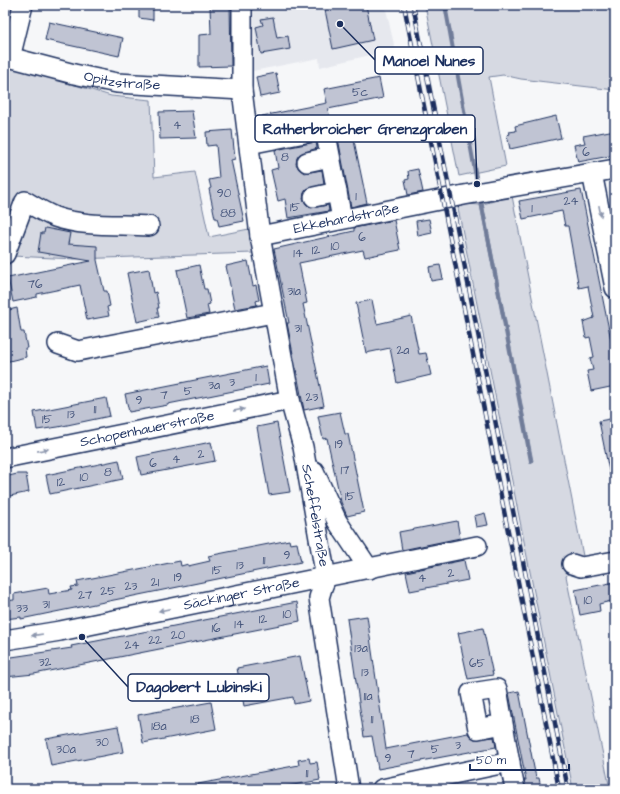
<svg xmlns="http://www.w3.org/2000/svg" width="620" height="794" viewBox="0 0 620 794" font-family="'Architects Daughter',sans-serif">
  <style>
    .built { fill: #e6e8ee }
    .green { fill: #d6d9e2; stroke: #7884a0 }
    .lines { fill: none; stroke-linecap: round; stroke-linejoin: round }
    .stream { stroke: #707c99; stroke-width: 4 }
    .building { fill: #c0c4d3; stroke: #1b2f5e }
    .minor-casing { stroke: #1b2f5e; stroke-width: 22 }
    .minor { stroke: #fff; stroke-width: 19 }
    .rail-casing { stroke: #1b2f5e; stroke-width: 4.5 }
    .rail { stroke: #fff; stroke-width: 3; stroke-dasharray: 9; stroke-linecap: butt }
    .oneway { fill: #8d97ae }
    .labels { text-anchor: middle; dominant-baseline: central; stroke-width: 4; stroke-linejoin: round; paint-order: stroke }
    .number-label { font-size: 12px; fill: #44547b }
    .street-label { font-size: 14px; fill: #1b2f5e; stroke: #fff }
    .leader { fill: none; stroke: #1b2f5e; stroke-width: 1.5 }
    .callout-dot { fill: #1b2f5e; stroke: #fff; stroke-width: 1.5 }
    .callout { fill: #fff; stroke: #1b2f5e; stroke-width: 1.5 }
    .callout-label { font-size: 15px; text-anchor: middle; font-weight: bold; fill: #1b2f5e }
  </style>
  <rect width="100%" height="100%" fill="#f6f7f9"/>
  <filter id="ink" filterUnits="userSpaceOnUse"><feTurbulence type="fractalNoise" baseFrequency=".025" numOctaves="2"/><feDisplacementMap in="SourceGraphic" scale="8" xChannelSelector="R" yChannelSelector="G"/><feConvolveMatrix kernelMatrix="1 2 1 2 8 2 1 2 1" color-interpolation-filters="sRGB"/></filter>
  <g filter="url(#ink)">
    <path class="built" d="M253 5H385L395 49 320 67 319 58 253 71Z"/>
    <path class="green" d="M425 5H615V90L521 79 503 75 489 77 506 166 459 176Z
      M10 65 111 96 151 100 154 177 195 172 209 237 249 229 253 253 75 259 12 256 5 275V79Z
      M512 196 584 561 566 576 610 789H573L457 203 480 205 531 462 533 461 483 204Z"/>
    <g class="lines">
      <path class="stream" d="M445 5 478 188
        M480 196 531 461"/>
    </g>
    <path class="building" d="M139 5H153V20L139 18Z
      M210 5H230L231 66 199 67V35L211 34Z
      M324 5H366L373 40 333 49Z
      M273 17 277 38 288 36 290 49 261 54 256 27 263 25 261 19Z
      M49 22 123 38 119 56 45 40Z
      M276 73 280 93 260 97 256 77Z
      M379 78 383 98 328 109 330 120 323 118 264 130 262 116 327 103 324 89Z
      M192 111 196 138 160 139 159 112Z
      M556 116 561 138 510 149 507 135 510 134 509 132 516 131 515 126Z
      M232 130 235 159 231 160 244 221 219 226 217 218H215L209 189 211 188 209 180 219 178 216 145 207 146 206 132Z
      M615 130V155L578 162 574 145 585 143 583 136Z
      M352 131 367 203 351 207 337 133Z
      M316 142 317 148 300 154 297 158 296 164 299 169 304 173 322 170 324 184 307 189 304 193 303 199 306 204 311 208 328 205 329 211 288 218 285 199 278 201 271 170 278 168 275 150Z
      M418 169 423 192 408 195 405 180 409 179 408 171Z
      M581 190 615 360V386L591 391 587 371 593 370 590 358 594 357 590 337 586 338 583 322 594 318 588 286 579 288 568 226H565L562 211 523 219 519 201Z
      M429 219 432 233 418 236 416 221Z
      M394 220 400 250 365 257 363 250 299 263 307 303 303 304 324 406 304 410 287 323H289L274 249 354 231V228Z
      M45 228 70 233 68 244 97 246V260L104 291H107L110 306 107 307 109 316 87 320 80 285 37 294V297L13 302 8 278 91 261 38 252 41 233H44Z
      M248 261 253 286 256 285 259 300 256 301 257 305 235 309 226 266Z
      M199 265 204 289H207L210 304 207 305 209 314 187 318 177 270Z
      M440 265 443 279 431 281 429 267Z
      M149 269 153 293 156 292 159 308H157L159 317 137 322 127 273Z
      M372 300 377 324 411 316 419 354 426 353 431 375 397 383 390 348 366 353 356 303Z
      M17 308 21 332H24L27 348H25L26 357 5 362V311Z
      M266 366 269 384 168 404V405L129 412 125 394Z
      M106 398 110 416 58 427 37 430 34 412Z
      M340 412 345 434H348L364 512 347 516 341 502 327 438 323 439 318 416Z
      M615 418V475L610 476 599 421Z
      M277 423 290 492 269 495 257 427Z
      M211 442 215 461 141 475 137 457Z
      M119 460 123 479 50 494 46 475Z
      M17 474H26L29 492 5 497V477Z
      M485 513 488 525 476 527 474 516Z
      M457 521 460 538 402 550 399 532Z
      M289 540 290 544 297 543 301 562 50 613 21 619V617L5 619V601L14 600V594L48 588 49 594 72 590 71 587 78 586 77 581 180 561 181 566 188 564V566L210 561 208 556Z
      M464 560 468 580 410 591 406 572Z
      M615 582V600L599 604 600 611 580 615 575 590Z
      M297 602 300 621 34 674 5 677V658L72 648 71 646 107 639Z
      M367 616 386 749 468 733 470 736 475 739 494 737 496 747 378 769 372 736 364 737 347 619Z
      M483 628 493 675 468 679 458 633Z
      M300 656 309 701 294 704 293 697 244 706 237 668Z
      M519 691 536 778H539L541 788 526 789 524 780H526L509 693Z
      M211 702 216 729 143 743 138 715Z
      M118 726 123 752 51 766 46 739Z
      M309 758 310 763 317 762 320 780 272 789H199L198 784 299 765 298 760Z"/>
    <g class="lines">
      <defs>
        <g id="minor">
          <path id="s1" d="M242 5V90L260 236 290 400 303 447 326 578 322 588 319 598 349 789"/>
          <path id="s2" d="M5 56 74 74 117 83 242 90"/>
          <path d="M10 58 23 5"/>
          <path d="M249 144 325 129 342 219"/>
          <path d="M307 162 330 157"/>
          <path d="M592 173 615 288"/>
          <path d="M314 197 337 192"/>
          <path id="s3" d="M260 236 464 195 615 169"/>
          <path d="M5 254 25 201C35 207 45 213 55 217 84 227 119 224 149 226"/>
          <path d="M58 344 78 351 273 313"/>
          <path id="s4" d="M5 458 290 400"/>
          <path d="M314 471 337 521 369 569"/>
          <path d="M572 564 581 567 615 561"/>
          <path id="s5" d="M5 640 60 631 477 546"/>
          <path d="M503 724 478 729 471 693 497 689C503 722 508 756 515 789"/>
          <path d="M382 789 510 762"/>
        </g>
      </defs>
      <use href="#minor" class="minor-casing"/>
      <use href="#minor" class="minor"/>
      <defs>
        <path id="rail" d="M404 5 559 789
          M413 5 568 789"/>
      </defs>
      <use href="#rail" class="rail-casing"/>
      <use href="#rail" class="rail"/>
    </g>
    <defs><path id="oneway-solid" d="M-6-.8H1V-3.2L6.5 0L1 3.2V.8H-6Z"/></defs>
    <g class="oneway">
      <use href="#oneway-solid" transform="translate(600 211) rotate(79)"/>
      <use href="#oneway-solid" transform="translate(239 410) rotate(-11)"/>
      <use href="#oneway-solid" transform="translate(43 450) rotate(-11)"/>
      <use href="#oneway-solid" transform="translate(164 610) rotate(168)"/>
      <use href="#oneway-solid" transform="translate(37 635) rotate(171)"/>
    </g>
  </g>
  <g class="labels">
    <g class="number-label">
      <text x="360" y="92">5c</text>
      <text x="177" y="125">4</text>
      <text x="586" y="152">6</text>
      <text x="285" y="157">8</text>
      <text x="224" y="193">90</text>
      <text x="356" y="196">1</text>
      <text x="571" y="201">24</text>
      <text x="295" y="207">15</text>
      <text x="532" y="208">1</text>
      <text x="228" y="213">88</text>
      <text x="362" y="237">6</text>
      <text x="335" y="246">10</text>
      <text x="316" y="250">12</text>
      <text x="298" y="253">14</text>
      <text x="35" y="284">76</text>
      <text x="294" y="291">31a</text>
      <text x="298" y="328">31</text>
      <text x="403" y="350">2a</text>
      <text x="256" y="377">1</text>
      <text x="232" y="382">3</text>
      <text x="214" y="385">3a</text>
      <text x="188" y="391">5</text>
      <text x="164" y="395">7</text>
      <text x="312" y="397">23</text>
      <text x="139" y="400">9</text>
      <text x="95" y="409">11</text>
      <text x="71" y="414">13</text>
      <text x="47" y="419">15</text>
      <text x="339" y="444">19</text>
      <text x="201" y="454">2</text>
      <text x="176" y="459">4</text>
      <text x="153" y="463">6</text>
      <text x="345" y="470">17</text>
      <text x="108" y="472">8</text>
      <text x="84" y="477">10</text>
      <text x="61" y="482">12</text>
      <text x="350" y="496">15</text>
      <text x="287" y="555">9</text>
      <text x="264" y="560">11</text>
      <text x="240" y="565">13</text>
      <text x="217" y="570">15</text>
      <text x="451" y="573">2</text>
      <text x="178" y="577">19</text>
      <text x="422" y="578">4</text>
      <text x="155" y="582">21</text>
      <text x="131" y="586">23</text>
      <text x="108" y="591">25</text>
      <text x="85" y="595">27</text>
      <text x="588" y="600">10</text>
      <text x="46" y="604">31</text>
      <text x="22" y="608">33</text>
      <text x="287" y="614">10</text>
      <text x="263" y="619">12</text>
      <text x="239" y="624">14</text>
      <text x="216" y="628">16</text>
      <text x="178" y="635">20</text>
      <text x="155" y="640">22</text>
      <text x="132" y="645">24</text>
      <text x="361" y="648">13a</text>
      <text x="45" y="662">32</text>
      <text x="477" y="663">65</text>
      <text x="365" y="672">13</text>
      <text x="368" y="696">11a</text>
      <text x="195" y="719">18</text>
      <text x="372" y="719">11</text>
      <text x="159" y="726">18a</text>
      <text x="102" y="742">30</text>
      <text x="458" y="745">3</text>
      <text x="66" y="749">30a</text>
      <text x="435" y="749">5</text>
      <text x="411" y="754">7</text>
      <text x="388" y="758">9</text>
      <text x="307" y="773">11</text>
    </g>
    <g class="street-label">
      <text stroke="none"><textPath href="#s2" startOffset="120">Opitzstraße</textPath></text>
      <text stroke="none"><textPath href="#s3" startOffset="88">Ekkehardstraße</textPath></text>
      <text stroke="none"><textPath href="#s4" startOffset="145">Schopenhauerstraße</textPath></text>
      <text stroke="none"><textPath href="#s1" startOffset="517">Scheffelstraße</textPath></text>
      <text stroke="none"><textPath href="#s5" startOffset="241">Säckinger Straße</textPath></text>
    </g>
  </g>
  <path class="leader" d="M340 24L375 60M477 184L475 128M82 637L128 687"/>
  <g class="callout-dot">
    <circle cx="340" cy="24" r="4"/>
    <circle cx="477" cy="184" r="4"/>
    <circle cx="82" cy="637" r="4"/>
  </g>
  <g class="callout">
    <rect x="375" y="47" width="108" height="27" rx="4"/>
    <rect x="255" y="115" width="220" height="27" rx="4"/>
    <rect x="128" y="674" width="141" height="27" rx="4"/>
  </g>
  <g class="callout-label">
    <text x="429" y="66">Manoel Nunes</text>
    <text x="365" y="134">Ratherbroicher Grenzgraben</text>
    <text x="199" y="692">Dagobert Lubinski</text>
  </g>
  <rect width="620" height="794" fill="none" stroke="#fff" stroke-width="20"/>
  <rect x="10" y="10" width="600" height="774" fill="none" stroke="#1b2f5e" stroke-width="1.5" filter="url(#ink)"/>
  <path d="M470 764v6h99v-6" fill="none" stroke="#1b2f5e" stroke-width="2"/>
  <text x="476" y="764" font-size="12" fill="#1b2f5e" stroke="#ffffff" stroke-width="3" paint-order="stroke">50 m</text>
</svg>
